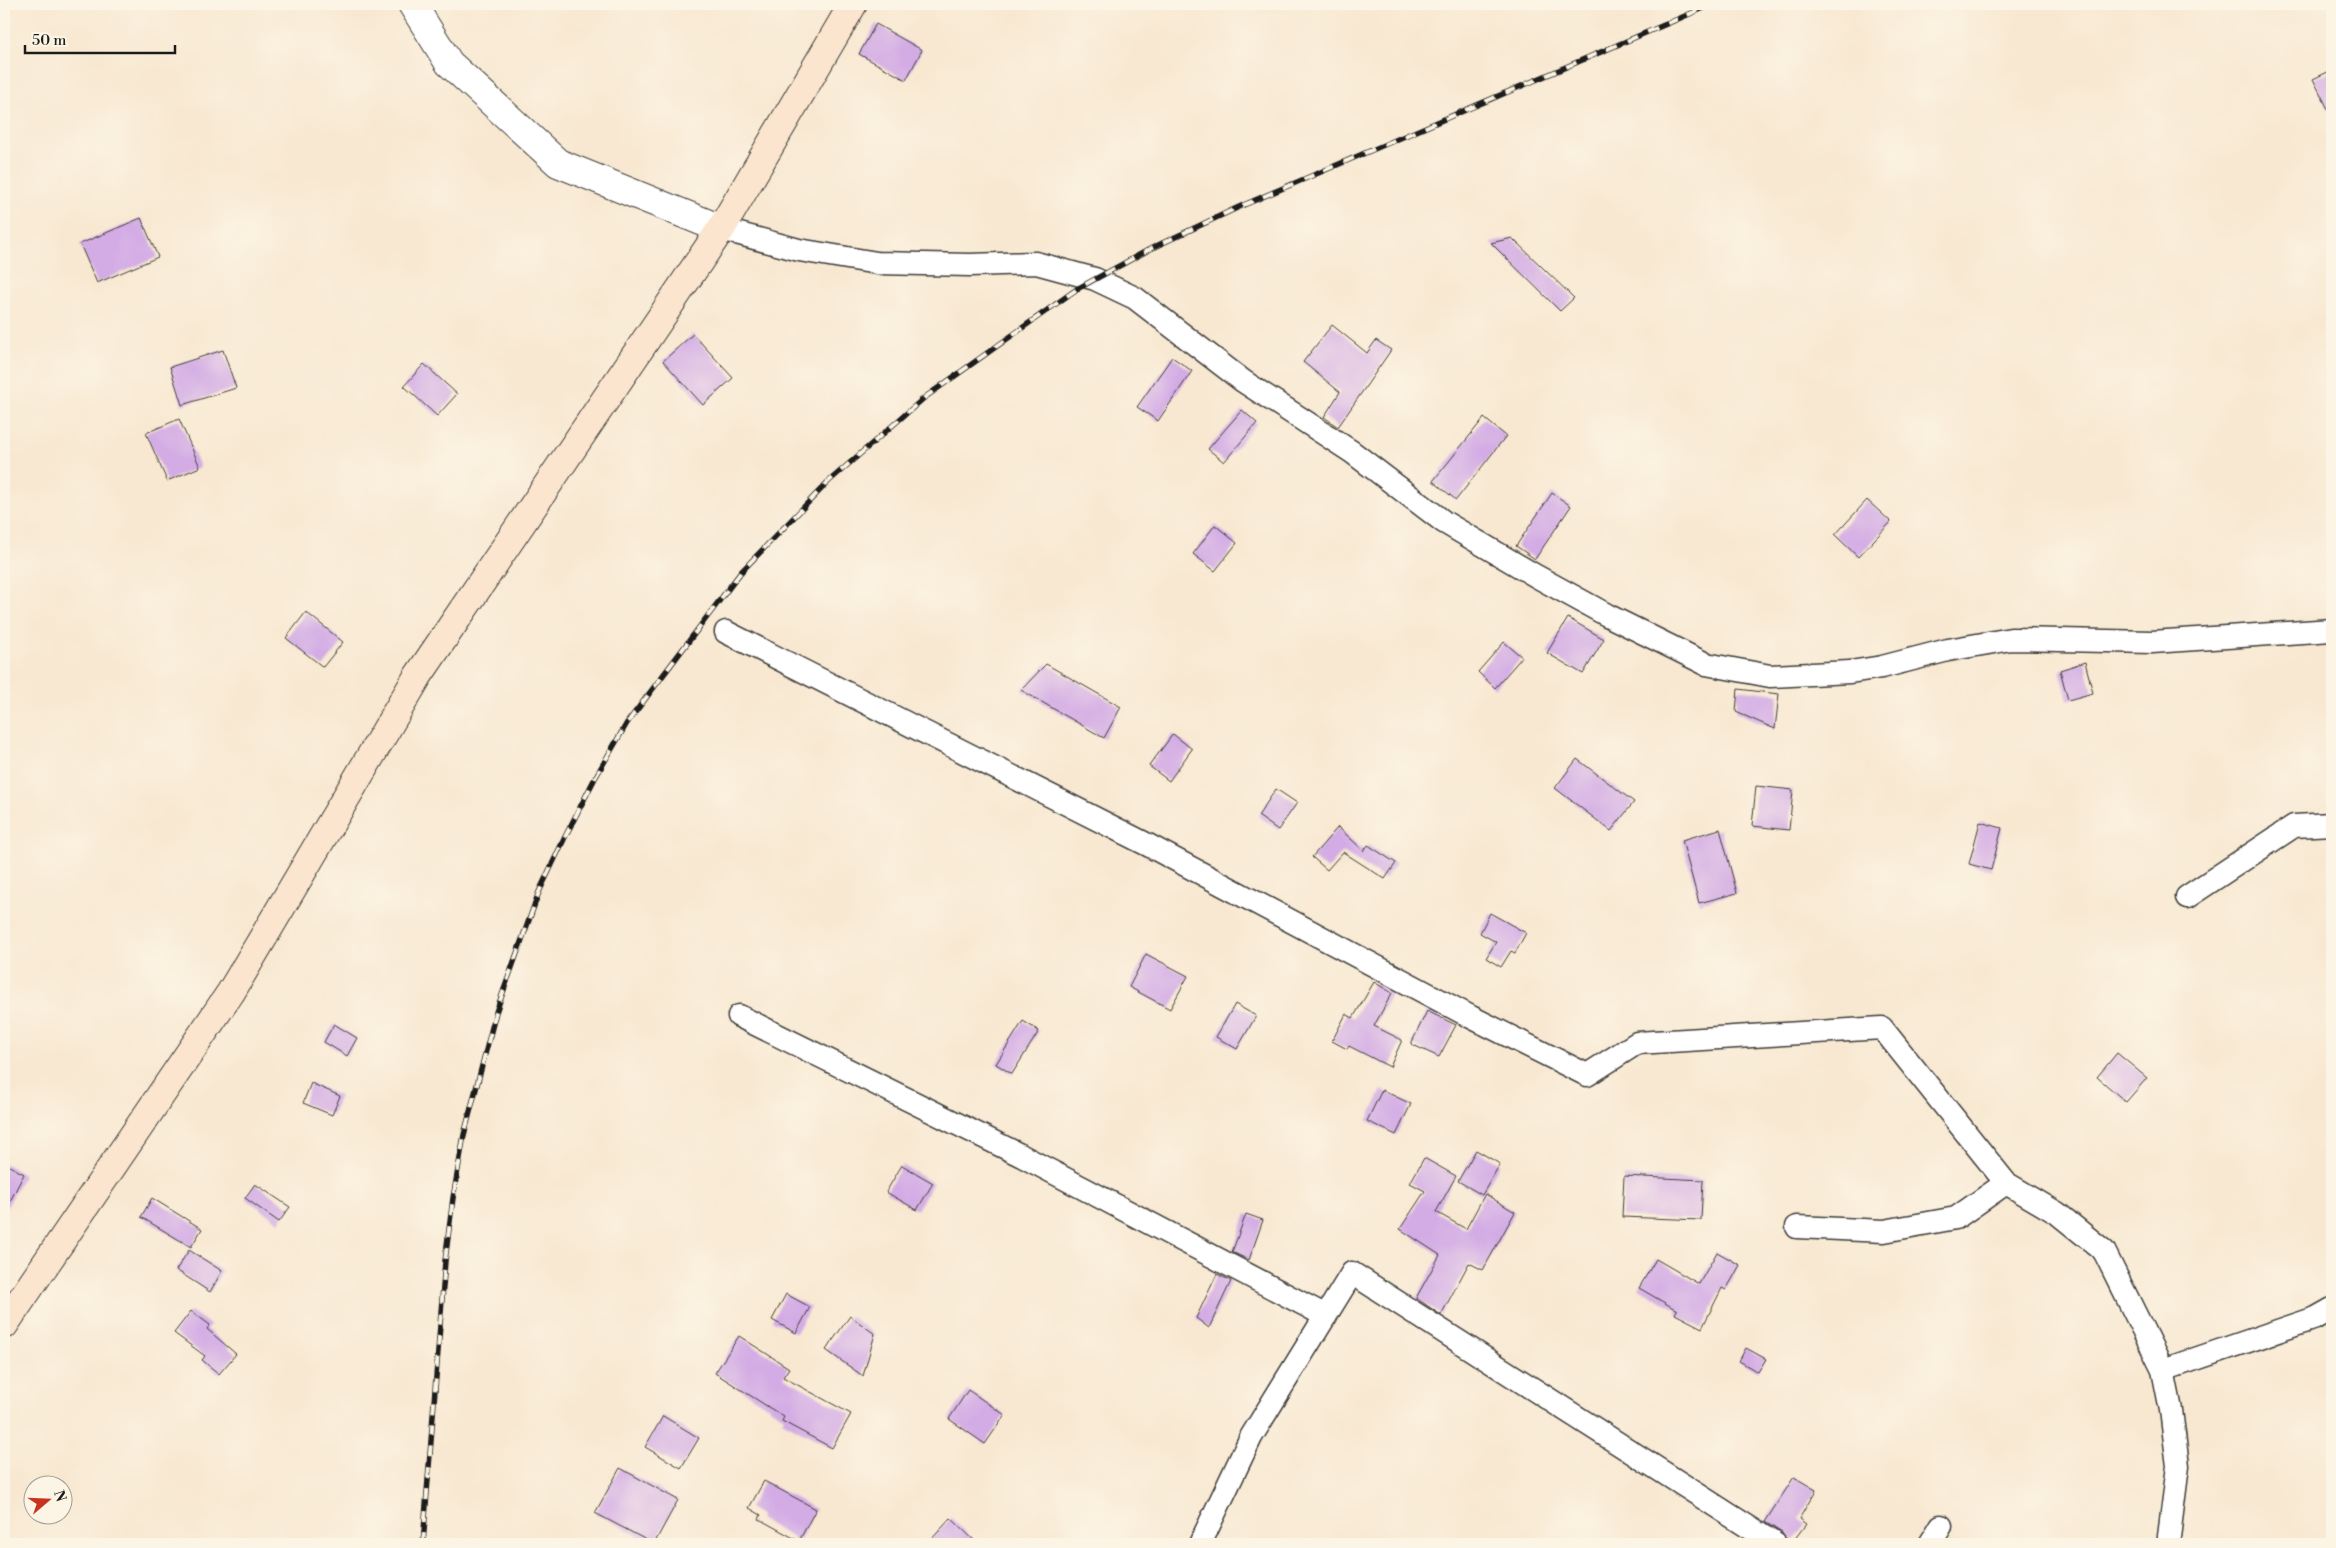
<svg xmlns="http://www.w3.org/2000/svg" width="2336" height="1548" viewBox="0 0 2336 1548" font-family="'Libre Bodoni',serif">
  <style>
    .building { fill: #d3ace5 }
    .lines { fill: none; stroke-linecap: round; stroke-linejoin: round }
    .minor-casing { stroke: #3d3b37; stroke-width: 25 }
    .tertiary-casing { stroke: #3d3b37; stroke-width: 30 }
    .secondary-casing { stroke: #3d3b37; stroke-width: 30 }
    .minor { stroke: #fff; stroke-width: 22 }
    .tertiary { stroke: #fff; stroke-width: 28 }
    .secondary { stroke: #fbe5cf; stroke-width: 28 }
    .rail-casing { stroke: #1c1c1c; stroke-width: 5.5 }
    .rail { stroke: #fcf5e5; stroke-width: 4; stroke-dasharray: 11; stroke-linecap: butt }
  </style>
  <rect width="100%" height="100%" fill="#fcf5e5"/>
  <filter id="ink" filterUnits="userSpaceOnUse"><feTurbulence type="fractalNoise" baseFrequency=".02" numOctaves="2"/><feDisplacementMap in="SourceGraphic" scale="10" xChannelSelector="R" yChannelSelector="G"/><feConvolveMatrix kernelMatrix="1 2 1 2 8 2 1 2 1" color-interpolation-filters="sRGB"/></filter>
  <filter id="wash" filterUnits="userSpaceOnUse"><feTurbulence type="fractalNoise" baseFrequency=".0096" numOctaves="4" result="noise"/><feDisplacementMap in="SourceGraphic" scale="20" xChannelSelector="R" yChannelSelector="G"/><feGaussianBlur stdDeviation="1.12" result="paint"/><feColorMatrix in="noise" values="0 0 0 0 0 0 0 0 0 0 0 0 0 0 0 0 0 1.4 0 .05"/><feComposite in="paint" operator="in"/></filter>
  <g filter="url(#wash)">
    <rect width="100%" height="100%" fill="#f8e8d1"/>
    <g id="blocks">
      <path class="building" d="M876 24 922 50 906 80 859 54Z
        M2332 70V117L2313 79Z
        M141 218 158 257 97 283 80 244Z
        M1512 238 1574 298 1560 311 1491 243Z
        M1332 325 1367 353 1376 340 1391 350 1338 427 1324 417 1340 392 1303 362Z
        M693 334 733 378 703 405 663 361Z
        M223 350 236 388 182 405 170 367Z
        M1172 357 1192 371 1158 421 1137 407Z
        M424 364 457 394 437 416 404 386Z
        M1242 410 1257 423 1224 462 1208 449Z
        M1484 418 1506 436 1456 500 1433 481Z
        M179 419 200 467 167 481 146 433Z
        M1552 493 1571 506 1535 559 1516 546Z
        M1867 500 1891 522 1858 557 1835 535Z
        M1215 525 1237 543 1215 571 1193 554Z
        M306 612 343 642 323 667 286 638Z
        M1568 618 1604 639 1583 674 1547 653Z
        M1504 642 1522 657 1495 688 1478 672Z
        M2085 662 2093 693 2068 700 2060 670Z
        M1046 664 1121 707 1104 738 1021 690Z
        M1738 689 1779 694 1775 729 1736 712Z
        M1173 734 1192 749 1169 781 1149 766Z
        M1577 759 1634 802 1611 831 1555 788Z
        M1756 786 1793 790 1789 830 1752 826Z
        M1276 789 1297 803 1278 830 1258 816Z
        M1980 822 2002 828 1991 870 1969 864Z
        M1338 827 1364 851 1368 845 1396 863 1385 879 1343 852 1327 870 1312 857Z
        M1720 829 1737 893 1699 903 1682 840Z
        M1490 913 1526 933 1515 953 1511 951 1501 967 1486 958 1496 942 1480 933Z
        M1146 954 1188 976 1170 1009 1129 987Z
        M1374 982 1392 993 1374 1026 1402 1040 1390 1067 1349 1046 1347 1049 1332 1041 1346 1014 1353 1018Z
        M1235 1004 1256 1016 1237 1049 1216 1037Z
        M1427 1011 1456 1025 1439 1057 1411 1044Z
        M1023 1021 1039 1031 1012 1074 996 1064Z
        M334 1024 357 1038 347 1056 324 1042Z
        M2117 1053 2147 1078 2126 1102 2097 1077Z
        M311 1083 340 1096 332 1115 303 1103Z
        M1382 1090 1411 1104 1396 1135 1367 1121Z
        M1476 1150 1500 1164 1482 1195 1458 1181Z
        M1424 1158 1456 1176 1436 1212 1466 1229 1485 1194 1515 1212 1483 1270 1469 1263 1441 1315 1416 1298 1440 1255 1400 1229 1425 1191 1410 1183Z
        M4 1163 24 1174 4 1213Z
        M902 1165 933 1183 917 1210 886 1192Z
        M1624 1176 1703 1180 1701 1220 1622 1217Z
        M255 1184 290 1207 279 1222 245 1198Z
        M152 1198 202 1229 191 1247 141 1217Z
        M1246 1214 1263 1220 1249 1260 1232 1252Z
        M189 1250 222 1271 210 1292 176 1270Z
        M1717 1252 1740 1265 1726 1290 1722 1288 1702 1328 1675 1314 1677 1310 1639 1288 1656 1259 1699 1284Z
        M1217 1274 1231 1281 1209 1328 1196 1318Z
        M786 1294 810 1307 796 1333 772 1320Z
        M191 1311 210 1325 207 1329 236 1354 219 1374 202 1360 205 1356 174 1333Z
        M850 1316 875 1334 863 1376 826 1350Z
        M739 1336 789 1368 783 1377 851 1414 832 1448 782 1421 784 1417 715 1373Z
        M1746 1348 1766 1359 1758 1372 1739 1361Z
        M968 1390 1005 1415 985 1444 949 1419Z
        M663 1416 699 1438 681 1468 645 1447Z
        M620 1468 678 1500 654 1544 595 1513Z
        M1794 1477 1816 1490 1799 1519 1806 1524 1791 1544H1788L1782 1533 1765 1522Z
        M764 1481 816 1509 799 1541 759 1519 761 1515 749 1508Z
        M951 1518 978 1544H927Z"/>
    </g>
  </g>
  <g filter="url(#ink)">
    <use href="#blocks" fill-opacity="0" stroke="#3d3b37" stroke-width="1"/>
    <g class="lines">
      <defs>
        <path id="minor" d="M721 229 799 250 877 263 970 265 1036 263 1095 279 1135 298 1243 381 1352 452 1444 522 1536 576 1607 615 1706 664 1770 676 1850 672 1882 667 1948 650 2011 639 2152 642 2332 630
          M726 632 1148 845 1471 1017 1587 1075 1637 1043 1882 1028 2006 1183 2057 1213 2104 1251 2163 1370
          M2187 897 2294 826 2332 824
          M739 1016 1022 1156 1326 1316
          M1797 1227 1884 1231 1956 1218 2006 1183
          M1200 1544 1251 1437 1352 1273 1775 1544
          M1930 1544 1941 1526
          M2168 1544 2178 1466 2171 1410 2163 1370 2316 1318 2332 1309"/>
        <path id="tertiary" d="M412 4 449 63 558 163 721 229"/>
        <path id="secondary" d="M4 1325 231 992 418 676 721 229 853 4"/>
      </defs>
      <use href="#minor" class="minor-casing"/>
      <use href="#tertiary" class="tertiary-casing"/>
      <use href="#secondary" class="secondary-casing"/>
      <use href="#minor" class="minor"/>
      <use href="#tertiary" class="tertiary"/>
      <use href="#secondary" class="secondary"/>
      <defs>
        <path id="rail" d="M423 1544 445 1261 453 1198 464 1135 496 1012 539 892 566 835 595 778 627 723 741 572 828 482 924 398 1077 289 1152 248 1239 207 1713 4"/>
      </defs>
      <use href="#rail" class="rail-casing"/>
      <use href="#rail" class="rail"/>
    </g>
  </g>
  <rect width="2336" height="1548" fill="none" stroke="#fcf5e5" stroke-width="20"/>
  <g transform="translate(48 1500) rotate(71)"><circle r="24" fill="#fcf5e5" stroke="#a29e95"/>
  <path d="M0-4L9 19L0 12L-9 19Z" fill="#c8321e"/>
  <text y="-8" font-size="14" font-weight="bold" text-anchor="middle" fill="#1c1c1c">N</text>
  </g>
  <path d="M25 45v8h150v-8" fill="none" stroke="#1c1c1c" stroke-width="2.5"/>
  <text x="32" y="45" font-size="15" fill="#1c1c1c" stroke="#fcf5e5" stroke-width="4" paint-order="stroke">50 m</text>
</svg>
